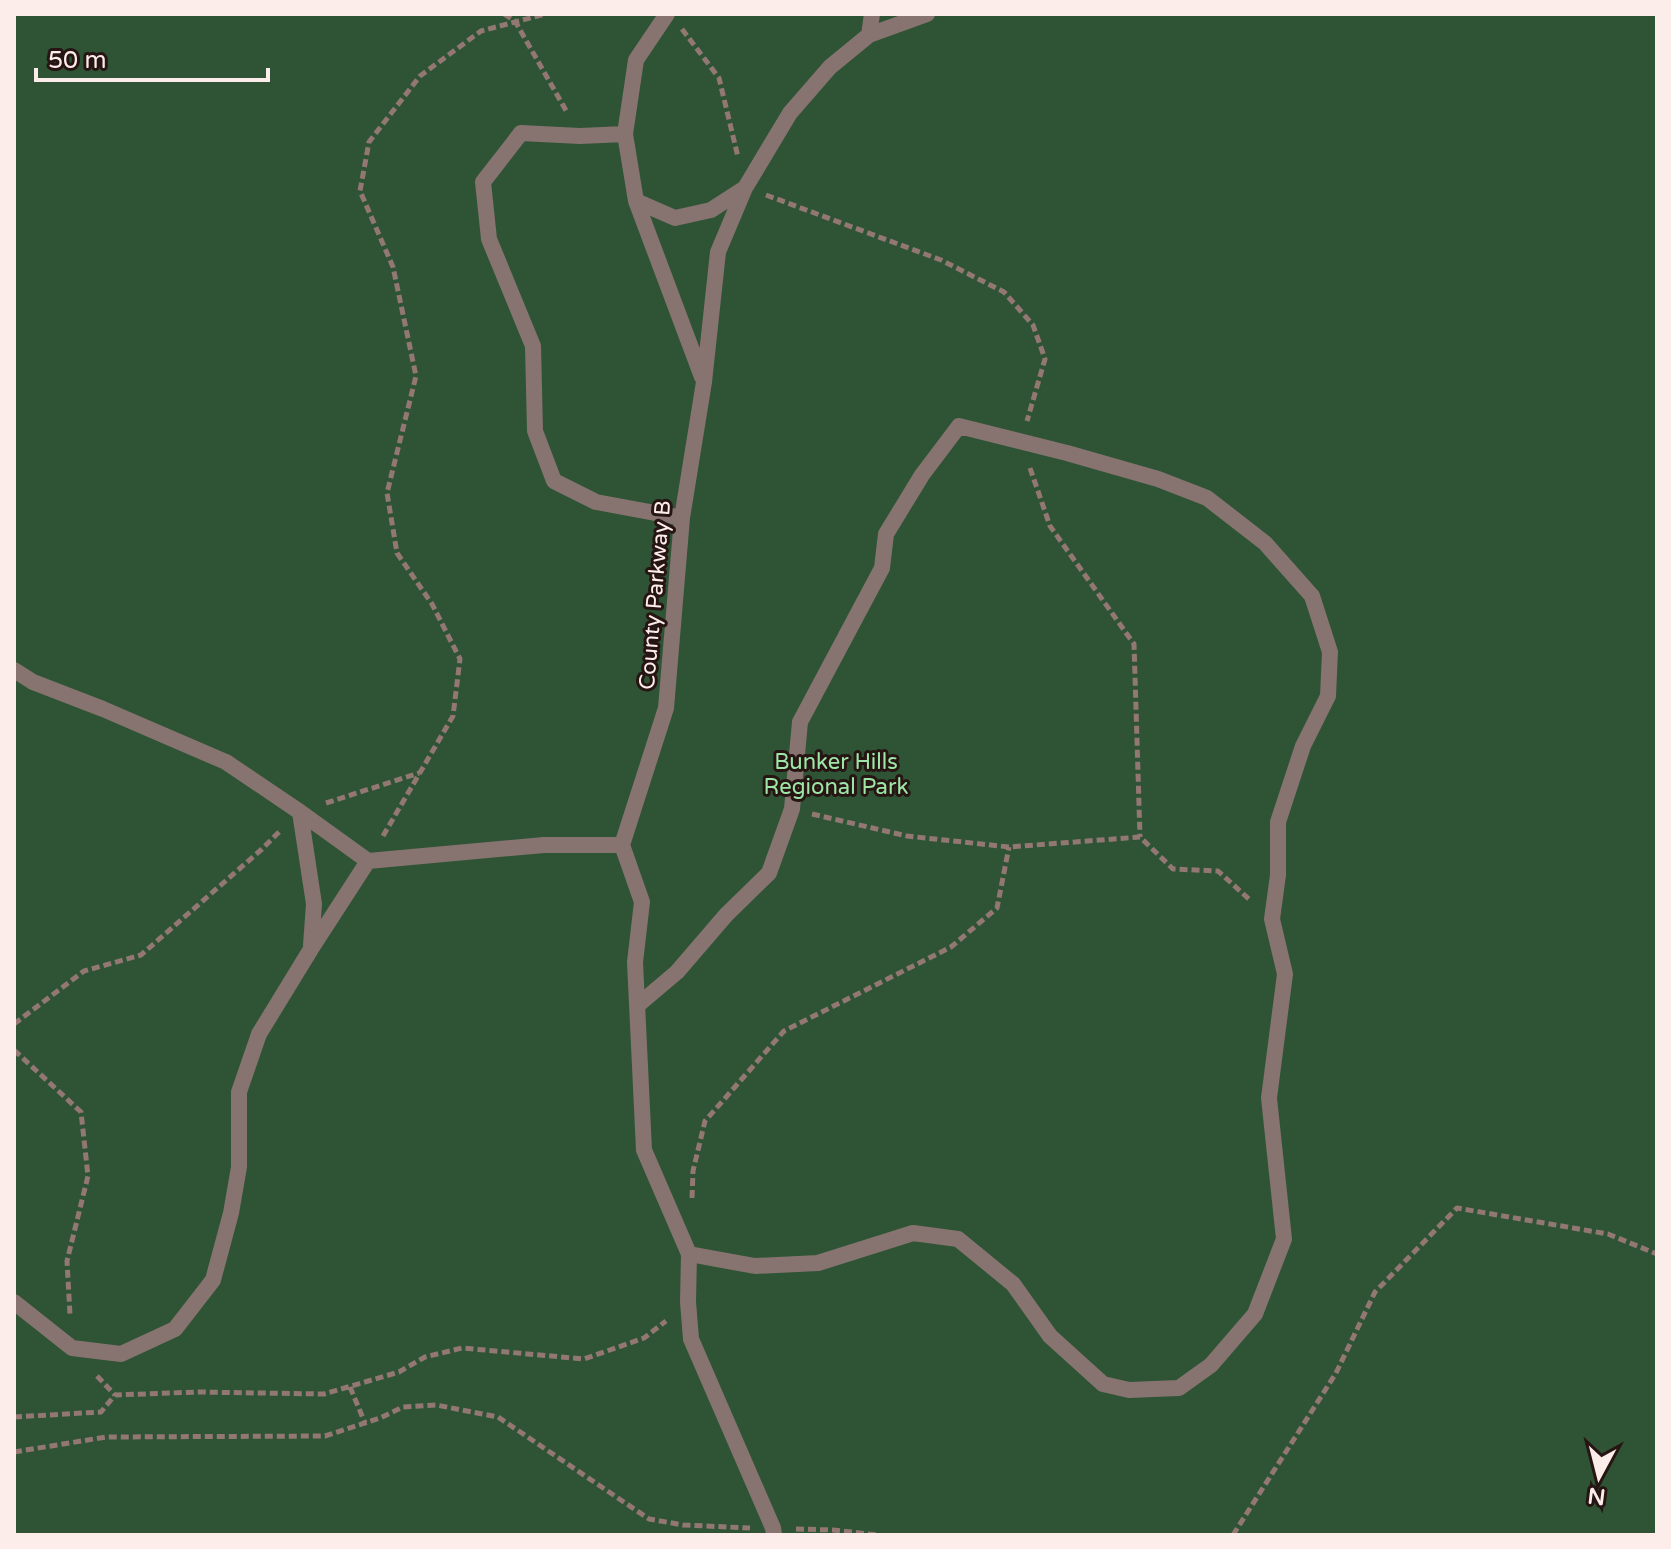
<svg xmlns="http://www.w3.org/2000/svg" width="1671" height="1549" viewBox="0 0 1671 1549" font-family="'Varela Round',sans-serif">
  <style>
    .green { fill: #2e5435 }
    .lines { fill: none; stroke-linecap: round; stroke-linejoin: round }
    .path { stroke: #937773; stroke-width: 5; stroke-dasharray: 8 4; stroke-linecap: butt }
    .service { stroke: #877370; stroke-width: 16 }
    .minor { stroke: #877370; stroke-width: 16 }
    .labels { text-anchor: middle; dominant-baseline: central; stroke-width: 6; stroke-linejoin: round; paint-order: stroke }
    .street-label { font-size: 22px; fill: #fcecea; stroke: #261512 }
    .park-label { font-size: 22px; fill: #9de6a8; stroke: #261512 }
  </style>
  <rect width="100%" height="100%" fill="#4b2621"/>
  <path class="green" d="M14 14H1657V1535H14Z"/>
  <g class="lines">
    <path class="path" d="M504 14 515 21 568 114
      M682 29 719 78 738 157
      M766 195 941 260 1004 292 1033 325 1045 359 1027 421
      M1030 468 1050 526 1134 644 1140 837
      M326 803 419 773
      M812 814 907 836 1009 847 1140 837 1173 869 1218 871 1250 900
      M383 836 453 716 460 659 432 604 397 553 387 493 416 376 393 267 360 191 369 142 420 76 481 31 545 14
      M14 1024 84 971 141 955 262 849 281 830
      M14 1050 81 1112 88 1176 67 1261 70 1315
      M692 1198 693 1171 705 1121 784 1031 951 947 997 908 1009 847
      M97 1376 115 1395
      M350 1387 365 1423
      M14 1417 101 1412 115 1395 198 1392 324 1394 399 1372 425 1357 462 1348 584 1359 644 1338 666 1321
      M14 1452 106 1437 325 1436 380 1418 403 1407 436 1405 498 1417 649 1519 683 1525 750 1528
      M796 1529 833 1530 878 1535
      M1233 1535 1336 1373 1375 1292 1457 1208 1608 1234 1657 1254"/>
    <path class="service" d="M14 670 33 682 103 709 226 762 300 812 368 861 544 845H622
      M300 812 314 904 311 945
      M638 1005 677 972 726 915 769 873 792 809 800 722 882 568 886 534 922 475 959 426 1067 453 1158 479 1207 498 1265 543 1312 596 1330 652 1328 696 1303 746 1278 822V875L1272 919 1285 974 1269 1098 1284 1239 1255 1314 1211 1365 1179 1388 1129 1390 1103 1384 1050 1336 1013 1284 958 1239 913 1233 818 1263 755 1266 689 1254 688 1302 691 1339 773 1528 774 1535
      M14 1302 72 1348 121 1354 175 1329 213 1280 231 1213 239 1167V1092L259 1034 311 949 368 861"/>
    <path class="minor" d="M667 14 636 60 625 134 636 201 702 377
      M869 35 872 14
      M625 134 580 136 521 133 483 182 489 239 533 346 535 431 554 481 596 502 682 518
      M636 201 675 218 711 210 745 188
      M689 1254 644 1150 635 962 642 902 622 845 666 708 682 518 704 382 718 252 745 188 790 113 830 67 869 35 927 14"/>
  </g>
  <g class="labels">
    <g class="street-label">
      <text transform="translate(655 595) rotate(-85)">County Parkway B</text>
    </g>
    <g class="park-label">
      <text x="836" y="762">Bunker Hills<tspan x="836" dy="25">Regional Park</tspan></text>
    </g>
  </g>
  <rect width="1671" height="1549" fill="none" stroke="#fcecea" stroke-width="32"/>
  <g transform="translate(1599 1477) rotate(187)" stroke="#261512" stroke-width="6" paint-order="stroke">
  <path d="M0-6L14 30L0 20L-14 30Z" fill="#fcecea"/>
  <text y="-12" font-size="22" font-weight="bold" text-anchor="middle" fill="#fcecea">N</text>
  </g>
  <path d="M36 68v12h232v-12" fill="none" stroke="#fcecea" stroke-width="4"/>
  <text x="48" y="68" font-size="24" fill="#fcecea" stroke="#261512" stroke-width="6" paint-order="stroke">50 m</text>
</svg>
